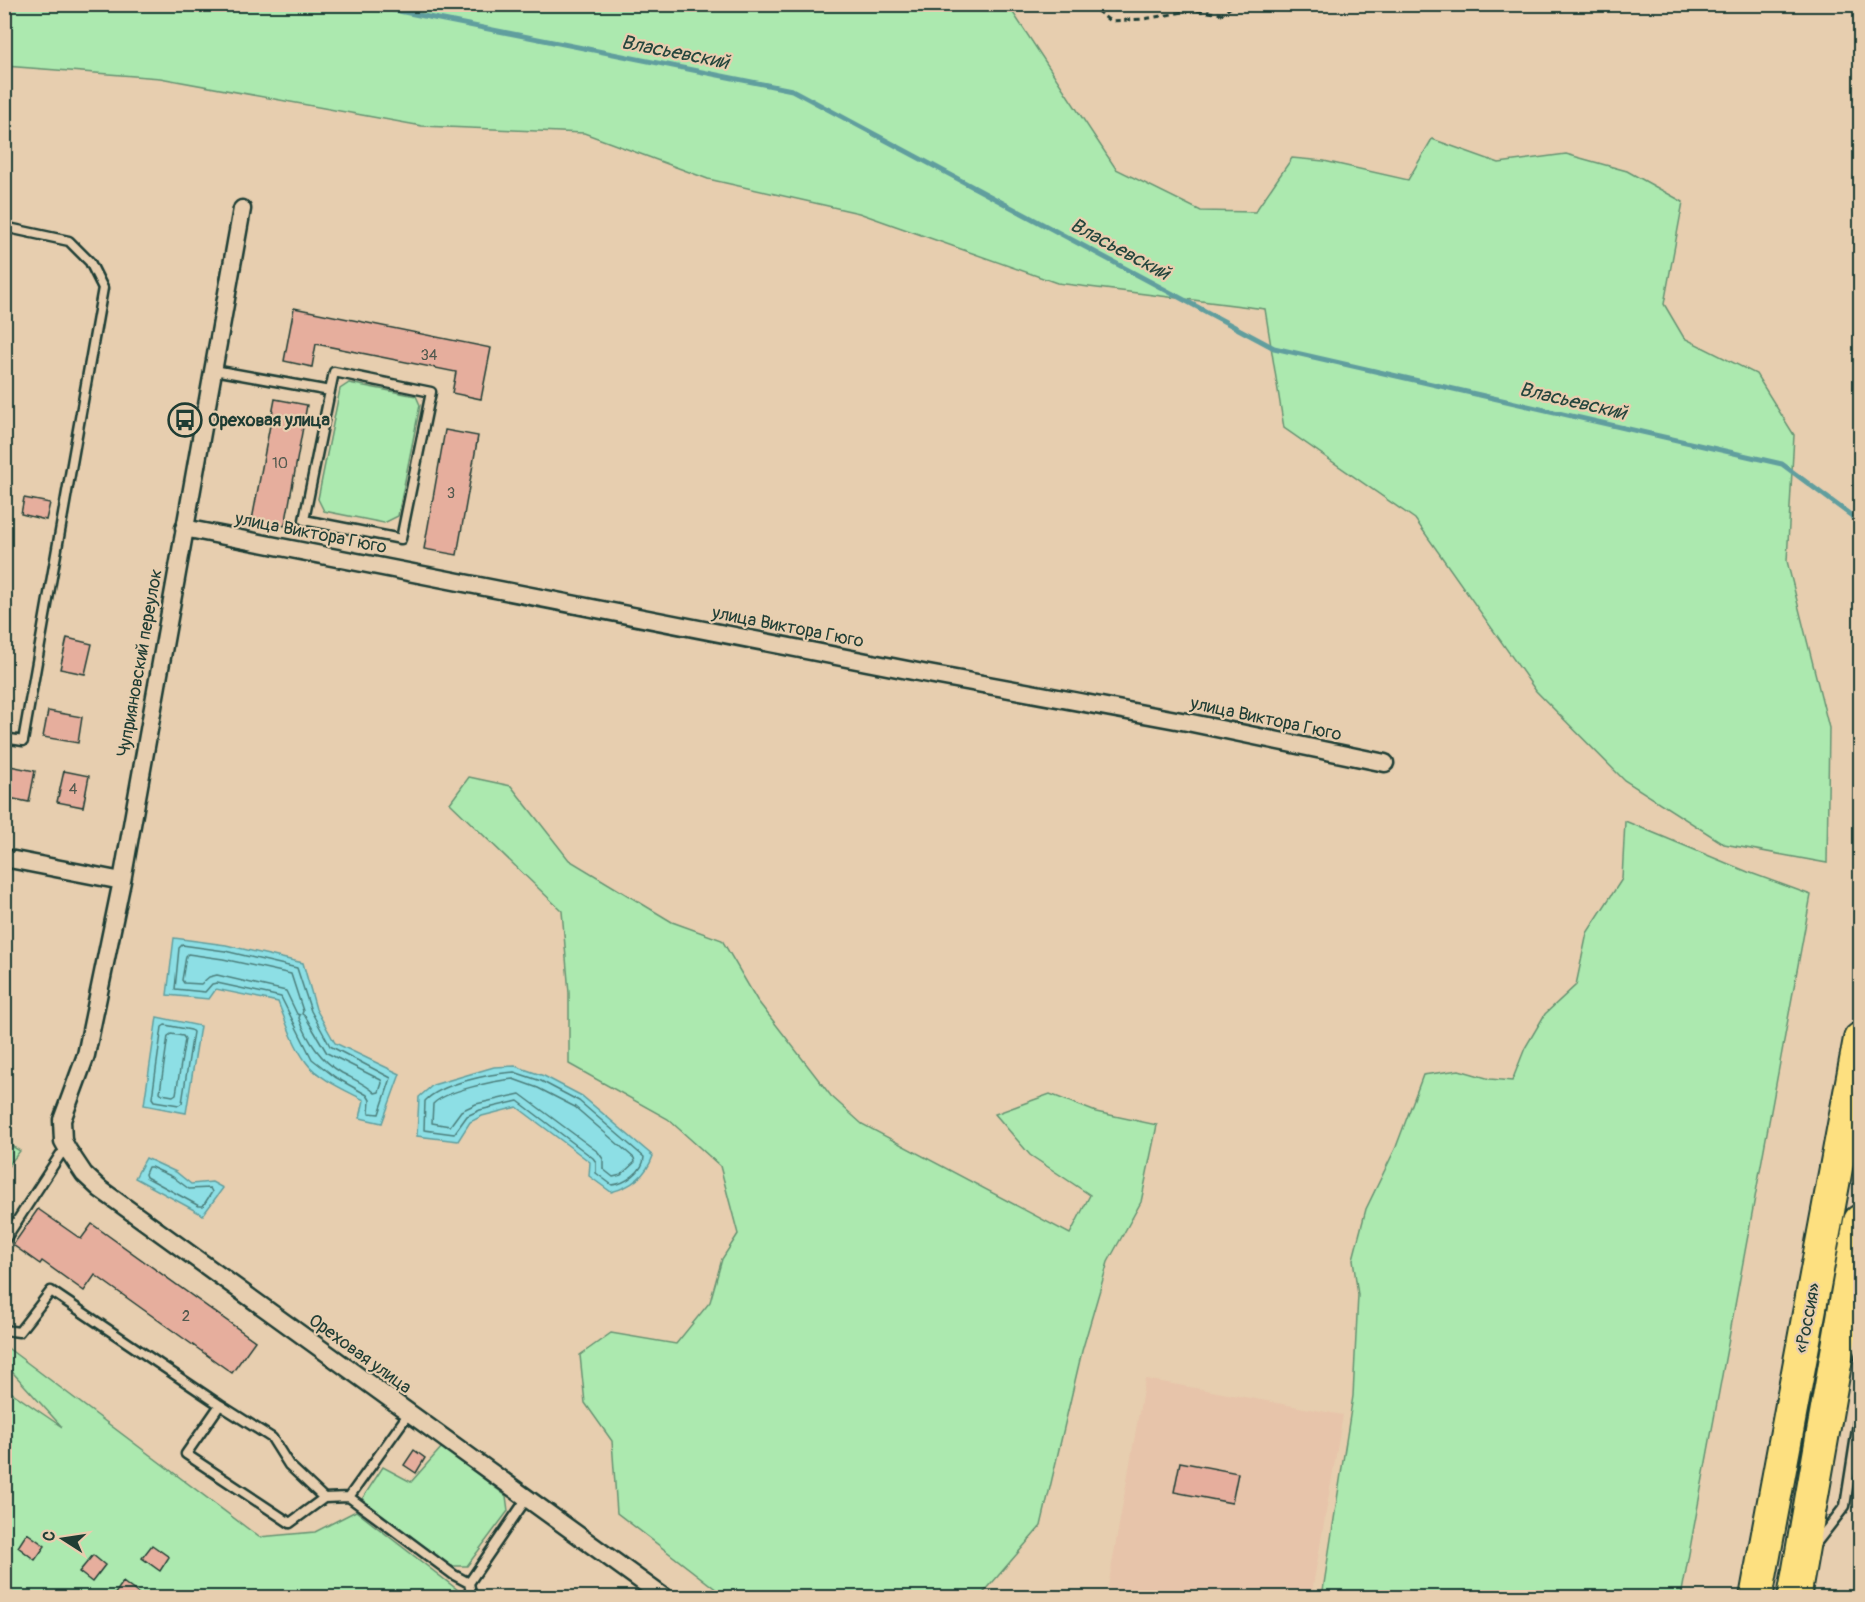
<svg xmlns="http://www.w3.org/2000/svg" width="1865" height="1602" viewBox="0 0 1865 1602" font-family="Pangolin,sans-serif">
  <style>
    .built { fill: #e7c4aa }
    .green { fill: #ace9af; stroke: #669372; stroke-width: 1.5 }
    .water { fill: #8ddfe5; stroke: #619e9e; stroke-width: 1.5 }
    .lines { fill: none; stroke-linecap: round; stroke-linejoin: round }
    .shore { stroke: #4b7e7b; stroke-width: 1.5 }
    .stream { stroke: #619e9e; stroke-width: 5 }
    .building { fill: #e6ae9d; stroke: #1f3d34; stroke-width: 1.5 }
    .lane-casing { stroke: #1f3d34; stroke-width: 13 }
    .street-casing { stroke: #1f3d34; stroke-width: 21 }
    .highway-casing { stroke: #1f3d34; stroke-width: 36 }
    .path { stroke: #1f3d34; stroke-width: 3; stroke-dasharray: 6 4.5; stroke-linecap: butt }
    .lane { stroke: #e7ceaf; stroke-width: 8 }
    .street { stroke: #e7ceaf; stroke-width: 16 }
    .highway { stroke: #fde080; stroke-width: 32 }
    .labels { text-anchor: middle; dominant-baseline: central; stroke-width: 4.5; stroke-linejoin: round; paint-order: stroke }
    .number-label { font-size: 15px; fill: #51594e }
    .poi-label { font-size: 18px; font-weight: bold; fill: #1f3d34; stroke: #e7ceaf; text-anchor: start }
    .street-label { font-size: 18px; fill: #1f3d34; stroke: #e7ceaf }
    .water-label { font-size: 20px; font-style: italic; fill: #24453d; stroke: #e7ceaf }
  </style>
  <rect width="100%" height="100%" fill="#e7ceaf"/>
  <filter id="ink" filterUnits="userSpaceOnUse"><feTurbulence type="fractalNoise" baseFrequency=".0167" numOctaves="2"/><feDisplacementMap in="SourceGraphic" scale="12" xChannelSelector="R" yChannelSelector="G"/><feConvolveMatrix kernelMatrix="1 2 1 2 8 2 1 2 1" color-interpolation-filters="sRGB"/></filter>
  <g filter="url(#ink)">
    <path class="built" d="M1145 1379 1343 1415 1311 1597 1106 1598Z"/>
    <path class="green" d="M4 5H1008L1116 169 1201 211 1255 212 1292 158 1324 161 1408 180 1432 139 1499 163 1566 154 1627 171 1683 202 1664 304 1684 338 1756 374 1794 435 1787 561 1829 728 1827 863 1724 844 1624 780 1536 691 1415 519 1284 428 1265 309 1057 283 859 213 708 179 584 133 422 126 160 78 5 66Z
      M349 383 416 396 420 405 398 516 384 523 324 511 318 499 340 389Z
      M469 777 511 786 569 860 672 922 722 940 757 1000 831 1096 862 1124 1070 1234 1090 1195 1030 1155 995 1114 1050 1094 1096 1112 1157 1125 1141 1202 1108 1262 1082 1351 1041 1526 980 1597H726L617 1513 612 1441 585 1403 580 1355 611 1333 676 1344 710 1302 722 1259 738 1234 720 1166 668 1119 569 1064V993L562 911 450 803Z
      M1625 821 1748 872 1811 895 1681 1597H1322L1353 1396 1358 1295 1353 1259 1366 1209 1396 1147 1423 1075 1459 1070 1490 1079 1512 1081 1525 1048 1545 1014 1576 985 1587 933 1622 879Z
      M5 1142 20 1151 5 1170Z
      M5 1346 259 1537 315 1532 356 1511 463 1594 464 1597H5V1388L62 1427 5 1364Z
      M442 1447 506 1496 508 1511 467 1566H450L362 1499 383 1467 411 1482Z"/>
    <path class="water" d="M174 938 226 945 303 963 316 1009 335 1043 400 1074 382 1123 360 1118 364 1100C347 1091 317 1078 306 1062 293 1044 286 1022 278 1002L216 989 209 999 167 995Z
      M157 1017 200 1026 186 1113 144 1105Z
      M515 1066 544 1076 582 1096 653 1156C646 1176 631 1187 611 1192L589 1176 590 1162 517 1107 482 1116 470 1122 458 1141 417 1136 419 1097 433 1085 494 1067Z
      M146 1158 176 1172 191 1184 212 1182 223 1188 203 1215 135 1178Z"/>
    <g class="lines">
      <path class="shore" d="M182 945 225 951 297 968 311 1011 330 1046 391 1078 379 1114 369 1113 370 1100 367 1095 335 1077 312 1059 281 997 217 983 212 984 205 992 175 989 179 948Z
        M188 954 223 959 291 974 303 1011 302 1014 305 1016 327 1053 381 1080 382 1083 379 1092 375 1093C366 1084 353 1079 342 1073 320 1060 308 1041 299 1018L300 1015 297 1014 286 991 217 975 209 977 201 984 184 983 182 980 186 956Z
        M165 1025 191 1030 193 1032 182 1103 179 1105 154 1101 152 1098 162 1027Z
        M171 1034 183 1036 185 1039 176 1094 173 1096 162 1094 160 1092 168 1036Z
        M514 1072 541 1081 579 1101 644 1157C644 1171 625 1184 612 1185L596 1173V1162L593 1158 518 1101 480 1110 467 1116 454 1134 424 1130 425 1101C442 1083 490 1074 514 1072Z
        M513 1079 538 1088 575 1107 634 1158 635 1162 621 1175 613 1177 603 1169V1159L598 1152 520 1094 476 1104 461 1111 450 1126 432 1123 433 1104C445 1091 494 1081 513 1079Z
        M148 1167H151L173 1177 189 1189 210 1188 212 1192 203 1206H199L146 1177 145 1174Z"/>
      <path class="stream" d="M364 4 792 90 1274 348 1782 464 1860 522"/>
    </g>
    <path class="building" d="M294 308 491 348 481 399 452 393 456 372 316 344 312 367 284 361Z
      M275 399 307 405 285 526 252 520Z
      M445 430 478 436 457 555 424 549Z
      M24 498 50 503 46 520 21 514Z
      M67 638 92 644 85 674 60 669Z
      M48 711 82 717 78 743 43 737Z
      M10 766 35 771 29 802 4 797Z
      M64 771 89 776 83 807 57 802Z
      M38 1209 81 1239 92 1224 255 1341 232 1373 95 1275 84 1291 42 1261 40 1264 13 1245Z
      M414 1450 425 1458 416 1473 404 1465Z
      M1180 1462 1238 1473 1232 1503 1174 1492Z
      M27 1533 45 1546 35 1560 18 1547Z
      M152 1545 169 1557 160 1571 142 1558Z
      M93 1555 105 1565 92 1582 79 1572Z
      M123 1582 144 1598H112Z"/>
    <g class="lines">
      <defs>
        <path id="lane" d="M4 227 69 241 90 262 103 288 23 741 4 738
          M214 370 330 391 304 520 401 539 431 392 334 372 330 391
          M4 1241 60 1155 68 1150
          M1852 1329 1860 1358
          M4 1330 19 1332 51 1291 220 1405 186 1454 290 1523 324 1498
          M220 1405 272 1438 289 1465 324 1498 349 1497
          M409 1413 349 1497 454 1575 469 1583
          M1814 1546 1845 1506 1860 1410
          M472 1598 469 1583 527 1498"/>
        <path id="street" d="M242 209 122 881 86 1055 62 1120 63 1141 68 1150 84 1174 100 1189 665 1598
          M184 528 923 673 1187 722 1385 763
          M4 858 122 881"/>
        <path id="highway" d="M1756 1598 1860 1039
          M1794 1598 1860 1221"/>
      </defs>
      <use href="#lane" class="lane-casing"/>
      <use href="#street" class="street-casing"/>
      <use href="#highway" class="highway-casing"/>
      <path class="path" d="M1088 4 1110 21 1144 19 1195 10 1222 14 1235 4"/>
      <use href="#lane" class="lane"/>
      <use href="#street" class="street"/>
      <use href="#highway" class="highway"/>
    </g>
  </g>
  <defs>
    <symbol id="bus-ring" viewBox="-11 -11 22 22"><circle r="9.5" fill="#e7ceaf" stroke="#1f3d34" stroke-width="1.5"/><path d="M-5-6H5V4H4V6H2V4H-2V6H-4V4H-5ZM-3.5-4V0h7V-4ZM-3.5 1.2v1.5H-2V1.2ZM2 1.2v1.5H3.5V1.2Z" fill="#1f3d34"/></symbol>
  </defs>
  <g fill-rule="evenodd">
    <use href="#bus-ring" x="166" y="401" width="38" height="38"/>
  </g>
  <g class="labels">
    <g class="number-label">
      <text x="429" y="355">34</text>
      <text x="280" y="463">10</text>
      <text x="451" y="493">3</text>
      <text x="73" y="789">4</text>
      <text x="186" y="1316">2</text>
    </g>
    <g class="poi-label">
      <text x="208" y="420">Ореховая улица</text>
    </g>
    <g class="street-label">
      <text transform="translate(311 533) rotate(11)">улица Виктора Гюго</text>
      <text transform="translate(788 627) rotate(11)">улица Виктора Гюго</text>
      <text transform="translate(140 663) rotate(-80)">Чуприяновский переулок</text>
      <text transform="translate(1266 719) rotate(12)">улица Виктора Гюго</text>
      <text transform="translate(1808 1318) rotate(-79)">«Россия»</text>
      <text transform="translate(360 1354) rotate(36)">Ореховая улица</text>
    </g>
    <g class="water-label">
      <text transform="translate(675 52) rotate(11)">Власьевский</text>
      <text transform="translate(1120 249) rotate(28)">Власьевский</text>
      <text transform="translate(1573 401) rotate(13)">Власьевский</text>
    </g>
  </g>
  <rect width="1865" height="1602" fill="none" stroke="#e7ceaf" stroke-width="24"/>
  <rect x="12" y="12" width="1841" height="1578" fill="none" stroke="#1f3d34" stroke-width="2" filter="url(#ink)"/>
  <g transform="translate(63 1539) rotate(282)" stroke="#e7ceaf" stroke-width="4.5" paint-order="stroke">
  <path d="M0-4.5L10 22L0 15L-10 22Z" fill="#1f3d34"/>
  <text y="-9" font-size="16" font-weight="bold" text-anchor="middle" fill="#1f3d34">С</text>
  </g>
</svg>
